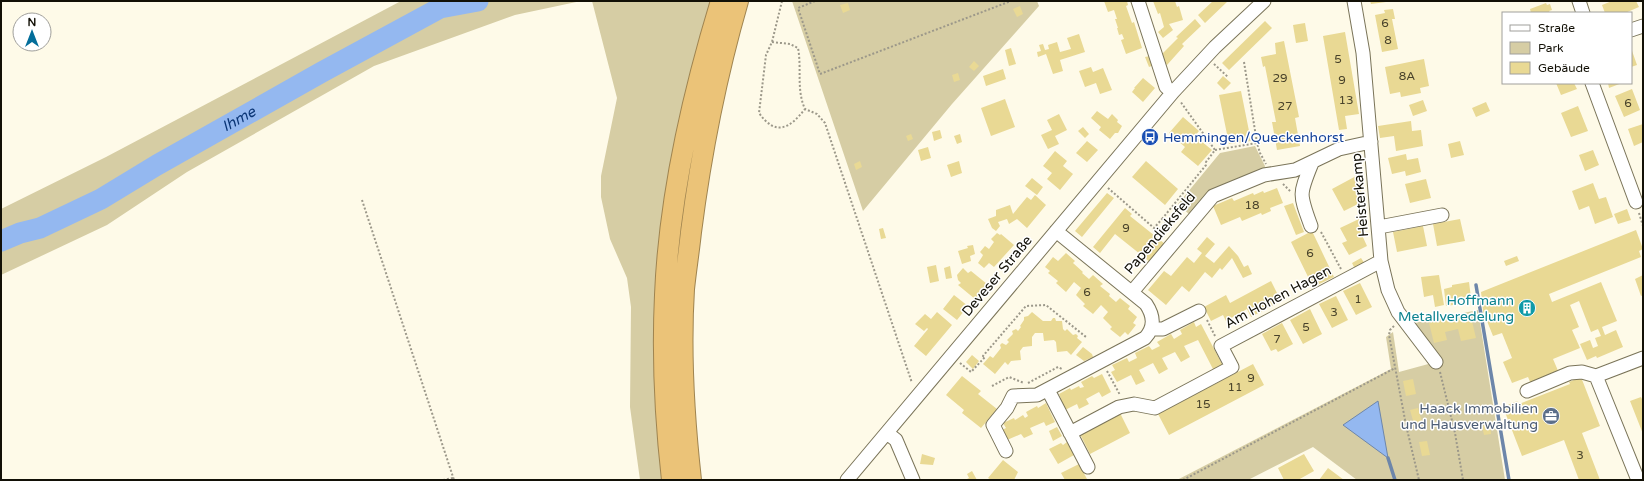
<svg xmlns="http://www.w3.org/2000/svg" width="1644" height="481" viewBox="0 0 1644 481" font-family="'Varela Round',sans-serif">
  <style>
    .green { fill: #d6cda4 }
    .water { fill: #94b8f0; stroke: #6d86aa }
    .lines { fill: none; stroke-linecap: round; stroke-linejoin: round }
    .stream { stroke: #6d86aa; stroke-width: 3.5 }
    .river { stroke: #94b8f0; stroke-width: 21 }
    .building { fill: #e9d994 }
    .minor-casing { stroke: #7a7459; stroke-width: 15 }
    .highway-casing { stroke: #9f8450; stroke-width: 22 }
    .path { stroke: #9c988a; stroke-width: 2; stroke-dasharray: 2 2; stroke-linecap: butt }
    .minor { stroke: #fff; stroke-width: 13 }
    .highway { stroke: #ebc378; stroke-width: 20 }
    .labels { text-anchor: middle; dominant-baseline: central; stroke-width: 3; stroke-linejoin: round; paint-order: stroke }
    .number-label { font-size: 12px; fill: #48422a }
    .transit-label { font-size: 14px; fill: #164399; stroke: #fff; text-anchor: start }
    .street-label { font-size: 14px; fill: #121006; stroke: #fff }
    .culture-label { font-size: 14px; fill: #0d838f; stroke: #fff; text-anchor: end }
    .service-label { font-size: 14px; fill: #4e5e75; stroke: #fff; text-anchor: end }
    .water-label { font-size: 15px; font-style: italic; fill: #0a3576; stroke: #fff }
  </style>
  <rect width="100%" height="100%" fill="#fefae8"/>
  <path class="green" d="M401 1H581L515 15 374 66 187 172 107 225 1 275V209L106 157Z
    M592 1H715L676 147 665 480H640L630 407 631 307 627 278 610 239 601 197V176L617 98Z
    M792 1H1037L1039 6 952 104 863 211Z
    M1255 146 1265 166 1264 172 1191 216 1178 204 1220 153Z
    M1478 310 1505 480H1357L1313 447 1248 480H1177L1391 369 1386 337 1393 332 1399 372 1432 363 1414 323Z"/>
  <path class="water" d="M1378 401 1388 458 1343 425Z"/>
  <g class="lines">
    <path class="stream" d="M1476 285 1509 480
      M1388 458 1395 480"/>
    <path class="river" id="s1" d="M1 241 20 233 40 228 101 199 157 165 322 72 440 8 478 1"/>
  </g>
  <path class="building" d="M1104 1H1127L1128 5 1126 6 1132 23 1134 22 1142 48 1126 54 1121 40 1124 39 1122 34 1119 35 1117 28H1118L1115 19H1117L1114 10 1108 12Z
    M1153 1H1175L1177 7 1179 6 1183 20 1169 24 1173 30 1163 38 1158 32 1164 27 1160 13 1158 14Z
    M1213 1H1228L1205 23 1198 15Z
    M1370 1H1385L1386 2 1371 4Z
    M1612 1H1636L1639 7 1625 13H1605L1602 5Z
    M848 3 850 10 843 13 840 5Z
    M1546 3 1547 5 1550 4 1552 10 1549 11 1550 13H1531L1530 9Z
    M1020 6 1023 14 1017 17 1013 9Z
    M1393 9 1395 19H1392L1398 49 1382 52 1375 15 1385 13 1384 10Z
    M1195 19 1201 26 1182 44 1184 46 1167 65 1159 57 1178 38 1176 37Z
    M1265 21 1272 28 1229 70 1222 63Z
    M1305 23 1308 41 1296 43 1293 25Z
    M1345 32 1359 114 1345 116 1347 129 1339 130 1323 36Z
    M1079 34 1085 52 1060 60 1063 71 1053 74 1046 54 1038 57 1037 52 1041 51 1039 45 1043 44 1045 50 1049 49 1048 45 1057 42 1060 52 1071 49 1067 38Z
    M1284 41 1299 117 1295 118 1300 146 1277 150 1272 122H1276L1265 66 1263 67 1261 57 1276 54 1275 43Z
    M1011 48 1016 64 1009 66 1005 50Z
    M1631 48 1637 65 1631 67Z
    M1150 56 1154 65 1149 67 1145 57Z
    M1424 59 1429 86 1420 88 1421 93 1401 97 1400 92 1390 94 1385 67Z
    M974 61 979 66 974 71 969 67Z
    M1091 67 1093 72 1103 68 1112 90 1100 94 1096 83 1085 87 1079 71Z
    M1003 69 1006 79 986 86 983 76Z
    M958 73 960 80 954 82 952 75Z
    M1223 76 1231 83 1224 90 1217 83Z
    M1143 78 1155 88 1143 102 1132 92 1135 88H1134Z
    M1556 83H1574L1577 89 1561 95Z
    M1608 83H1622L1609 88Z
    M1632 89 1640 110 1624 117 1615 96Z
    M1241 91 1251 141 1229 144 1219 95Z
    M1005 99 1015 127 991 136 981 108Z
    M1423 100 1427 111 1413 116 1409 105Z
    M1486 102 1490 111 1476 117 1472 108Z
    M1578 106 1588 131 1571 137 1561 113Z
    M1097 111 1108 119 1112 114 1118 120 1117 122 1122 126 1118 133H1115L1110 139 1099 130 1101 127 1091 118Z
    M1059 114 1067 130 1055 136 1059 144 1048 149 1041 135 1052 130 1047 120Z
    M1183 117 1199 131 1195 136 1212 150 1198 166 1181 152 1185 147 1169 133Z
    M1411 121 1412 131 1421 130 1423 146 1396 151 1394 136 1380 138 1378 126Z
    M1643 124V142L1634 146 1628 129Z
    M1083 127 1089 134 1085 138 1078 131Z
    M940 130 942 138 934 141 932 132Z
    M911 134 913 139 908 141 906 136Z
    M960 134 962 142 957 144 954 136Z
    M1087 141 1098 150 1087 162 1076 153Z
    M1460 141 1464 155 1451 158 1448 144Z
    M928 147 931 158 921 161 918 150Z
    M1593 150 1599 165 1585 171 1579 155Z
    M1055 151 1067 161 1063 166 1073 174 1060 190 1047 179 1052 173 1043 166Z
    M1406 154 1407 160 1418 158 1421 172 1406 176 1405 171 1392 174 1388 158Z
    M860 161 862 167 856 170 854 164Z
    M959 161 962 173 951 177 947 165Z
    M1146 161 1178 189 1165 205 1132 177Z
    M1358 175 1364 187 1360 189 1366 200 1344 211 1332 189Z
    M1032 178 1043 187 1037 195 1025 186Z
    M1426 179 1431 198 1410 203 1405 184Z
    M1593 183 1599 199 1606 197 1613 217 1595 224 1589 206 1579 210 1572 191Z
    M1277 188 1283 203 1270 208 1271 211 1262 215 1261 213 1242 221 1240 217 1221 225 1213 206 1232 198 1234 201 1253 193 1254 195 1263 191 1264 193Z
    M1107 193 1114 198 1082 237 1075 231Z
    M1035 195 1046 205 1027 228 1017 219 1009 224 1007 219 998 222 1000 226 996 231 992 228 988 219 996 216V210L1010 205 1013 214 1027 197 1031 200Z
    M1293 203 1304 232 1296 235 1284 206Z
    M1125 208 1132 214 1130 216 1165 244 1150 262 1115 234 1100 253 1093 247Z
    M1627 209 1631 220 1618 224 1614 214Z
    M1359 219 1365 231 1361 233 1367 246 1349 255 1342 243 1347 241 1340 228Z
    M1460 219 1465 241 1437 246 1433 224Z
    M1423 226 1427 246 1397 252 1393 232Z
    M883 228 886 238 881 239 879 229Z
    M1636 230 1643 249 1639 251 1641 257 1549 294 1552 302 1601 282 1617 321 1602 327 1605 335 1616 330 1623 347 1597 358 1596 356 1587 360 1580 344 1590 340 1593 348 1598 346 1595 338 1601 336 1598 329 1591 332 1579 301 1570 305 1579 327 1572 330 1580 348 1553 359 1559 373 1531 384 1528 377 1512 383 1503 362 1512 358 1502 333 1493 336 1483 311 1481 292Z
    M1312 231 1334 277 1313 287 1291 242Z
    M997 233 1000 235 1001 234 1014 245 994 267 989 263 984 268 978 263 982 257 983 255 980 252 985 246 989 249 994 242 991 239Z
    M1207 237 1215 244 1205 256 1214 263 1229 246 1238 256 1244 267 1248 265 1252 274 1243 278 1232 258 1222 270 1220 268 1212 278 1205 272 1189 292 1182 286 1166 305 1148 290 1164 271 1171 276 1187 257 1194 263 1202 253 1197 249Z
    M973 245 975 254 970 256 971 261 962 264 958 251 968 248 967 246Z
    M1066 253 1075 261 1073 263 1083 272 1082 273 1089 279 1093 275 1103 284 1100 286 1110 294 1109 296 1116 302 1120 298 1130 306 1128 309 1137 317 1133 323 1136 325 1128 335 1125 332 1120 337 1110 329 1112 327 1103 318 1108 312 1101 305 1093 314 1083 306 1085 304 1076 295 1081 288 1074 282 1066 292 1056 283 1058 281 1048 273 1050 271 1045 267 1053 257 1058 261Z
    M1517 256 1519 261 1506 266 1504 261Z
    M1361 258 1365 264 1355 269 1352 263Z
    M936 265 939 281 930 283 927 267Z
    M950 266 952 278 946 279 944 268Z
    M963 268 968 273 971 271 987 284 975 299 958 285 961 283 958 280 957 275Z
    M1439 275 1444 305 1435 307 1433 295 1424 297 1421 277Z
    M1643 275V295L1641 296 1635 279Z
    M1271 281 1281 301 1251 317 1247 309 1226 321 1223 315 1211 321 1204 307 1226 295 1230 303Z
    M1469 282 1471 298 1460 300V304L1446 306 1444 289 1452 287V285Z
    M1360 283 1372 307 1356 315 1343 291Z
    M954 295 968 306 957 320 943 309Z
    M1336 296 1348 320 1332 328 1319 304Z
    M1310 309 1322 334 1303 344 1290 320Z
    M937 312 952 325 926 356 914 346 928 329 927 328 924 331 915 324 925 314 931 319Z
    M1032 312 1043 321H1051L1053 318H1055L1056 321H1062L1063 329 1065 331 1067 329 1073 335 1076 334 1078 336 1077 338 1082 342 1071 355 1067 351 1057 352 1056 342 1054 340 1044 341 1043 333H1035L1032 337V346L1023 347 1020 351 1021 360 1011 361 1008 365 1005 362 995 374 983 364 990 356 993 358 1001 348 1000 345 1002 343 1006 345 1009 342 1007 340 1013 334 1012 331 1016 329 1018 331 1021 327 1020 326 1024 320V317L1028 316Z
    M1470 313 1476 338 1461 341 1458 329 1445 332 1447 340 1434 343 1429 323Z
    M1194 322 1196 327 1201 324 1223 366 1214 371 1198 340 1184 346 1190 357 1181 362 1175 352 1162 358 1168 369 1159 374 1153 363 1139 370 1145 381 1136 385 1131 375 1117 382 1111 372 1115 370 1112 365 1127 358 1129 362 1137 358 1135 353 1149 346 1152 350 1160 346 1157 342 1171 334 1174 339 1182 334 1180 330Z
    M1282 323 1293 344 1278 352 1276 349 1271 351 1262 334Z
    M1083 347 1092 354 1093 357 1084 361 1076 355Z
    M972 355 979 361 973 369 966 362Z
    M1253 364 1264 385 1169 435 1158 414Z
    M1102 374 1111 392 1102 397 1099 392 1086 399 1089 404 1079 409 1077 404 1063 411 1057 401 1061 399 1059 394 1070 388 1071 390 1079 386 1080 388 1084 387 1081 382 1092 376 1094 378Z
    M962 376 981 391 978 394 997 409 981 428 962 413 964 410 946 395Z
    M1581 377 1600 426 1582 433 1600 480H1579L1564 440 1522 456 1503 407 1517 401 1519 404 1570 384 1569 382Z
    M1413 379 1416 394 1406 396 1403 381Z
    M1641 397 1643 401V434L1630 401Z
    M1046 403 1055 422 1046 426 1044 422 1030 428 1033 434 1024 438 1021 434 1007 440 1002 430 1006 428 1003 423 1014 418 1015 420 1023 415 1025 418 1028 416 1026 412 1037 406 1038 408Z
    M1418 408 1422 422 1414 424 1410 410Z
    M1120 413 1130 433 1090 454 1080 434Z
    M1490 425 1491 434 1484 435 1482 426Z
    M1057 427 1062 436 1053 441 1049 431Z
    M1427 441 1430 455 1422 456 1419 442Z
    M1067 442 1074 455 1058 464 1049 449 1061 443 1063 445Z
    M922 454 935 458 933 465 920 464Z
    M1304 454 1314 471 1298 480H1284L1278 468Z
    M1003 460 1018 472 1014 480H991L988 478Z
    M1079 464 1087 479 1065 480 1061 473Z
    M1328 468 1344 480H1319Z
    M972 471 977 480H965L969 478 967 474Z"/>
  <g class="lines">
    <defs>
      <path id="minor" d="M1138 1 1166 87 1173 92
        M1354 1 1363 53 1381 261 1388 290 1398 312 1436 362
        M1579 1 1583 13
        M1631 30 1643 26
        M1592 83 1636 202
        M1311 226C1299 193 1299 195 1312 163
        M1379 227 1442 215
        M1132 292 1213 196 1264 175 1295 170 1339 149 1371 142
        M1152 329H1163L1199 311
        M1596 376 1638 480
        M1596 376 1643 358
        M1048 390 1088 467
        M1527 391 1570 373 1582 372 1596 376
        M887 433 896 440 913 480
        M1070 433 1119 407 1134 404 1155 408 1232 367 1221 346 1381 261
        M1006 451 993 425 1007 408 1013 396 1037 395 1145 338C1155 327 1154 316 1146 304L1056 231
        M847 480 1173 92 1215 47 1264 1"/>
      <path id="highway" d="M672 480C665 418 662 357 665 295 669 196 692 96 721 1
        M691 480C684 417 680 353 684 289 686 270 689 251 691 232 701 154 716 77 738 1"/>
    </defs>
    <use href="#minor" class="minor-casing"/>
    <use href="#highway" class="highway-casing"/>
    <path class="path" d="M782 1 772 42 766 55 759 113C776 137 790 128 805 109
      M815 1 798 8 820 74 1011 1
      M772 42 790 44 798 48C802 69 796 89 805 109L817 114 825 123 912 383
      M1244 62 1257 143 1260 153 1266 164
      M1214 64 1228 77
      M1215 150 1257 143
      M1283 184 1291 192
      M1108 188 1154 228 1162 219 1172 227
      M362 200 454 480
      M1639 213 1643 226
      M1162 219 1206 165V162L1215 150 1180 101
      M1321 232 1341 269
      M1207 320 1215 336
      M1394 326 1390 330 1389 335 1406 425 1419 480
      M960 363 971 372 985 357 983 356 1026 306 1046 305 1086 337
      M1107 371 1120 395
      M1440 372 1455 433 1463 480
      M1028 383 1058 367 1062 369
      M992 386 1009 377 1024 383
      M443 480 453 478
      M1183 480 1395 368"/>
    <use href="#minor" class="minor"/>
    <use href="#highway" class="highway"/>
  </g>
  <defs>
    <symbol id="bus-disc" viewBox="-11 -11 22 22"><circle r="9.5" fill="#1a4fb4" stroke="#fff"/><path d="M-5-6H5V4H4V6H2V4H-2V6H-4V4H-5ZM-3.5-4V0h7V-4ZM-3.5 1.2v1.5H-2V1.2ZM2 1.2v1.5H3.5V1.2Z" fill="#fff"/></symbol>
    <symbol id="building-disc" viewBox="-11 -11 22 22"><circle r="9.5" fill="#0f9aa8" stroke="#fff"/><path d="M-4-6H4V6H1V3H-1V6H-4ZM-2.5-4.3h1.7v1.8h-1.7ZM.8-4.3h1.7v1.8H.8ZM-2.5-1h1.7V.8h-1.7ZM.8-1h1.7V.8H.8Z" fill="#fff"/></symbol>
    <symbol id="office-disc" viewBox="-11 -11 22 22"><circle r="9.5" fill="#5c6f8a" stroke="#fff"/><path d="M-6-3h4V-5.5h4V-3h4V5H-6ZM-1-4.5V-3h2v-1.5ZM-6 0V1H6V0Z" fill="#fff"/></symbol>
  </defs>
  <g fill-rule="evenodd">
    <use href="#bus-disc" x="1140" y="127" width="20" height="20"/>
    <use href="#building-disc" x="1517" y="298" width="20" height="20"/>
    <use href="#office-disc" x="1541" y="406" width="20" height="20"/>
  </g>
  <g class="labels">
    <g class="number-label">
      <text x="1385" y="23">6</text>
      <text x="1388" y="40">8</text>
      <text x="1338" y="59">5</text>
      <text x="1407" y="76">8A</text>
      <text x="1280" y="78">29</text>
      <text x="1342" y="80">9</text>
      <text x="1346" y="100">13</text>
      <text x="1628" y="103">6</text>
      <text x="1285" y="106">27</text>
      <text x="1252" y="205">18</text>
      <text x="1126" y="228">9</text>
      <text x="1310" y="253">6</text>
      <text x="1087" y="292">6</text>
      <text x="1358" y="299">1</text>
      <text x="1334" y="312">3</text>
      <text x="1306" y="327">5</text>
      <text x="1277" y="339">7</text>
      <text x="1251" y="378">9</text>
      <text x="1235" y="387">11</text>
      <text x="1203" y="404">15</text>
      <text x="1580" y="455">3</text>
    </g>
    <g class="transit-label">
      <text x="1163" y="137">Hemmingen/Queckenhorst</text>
    </g>
    <g class="street-label">
      <text transform="translate(1360 195) rotate(-95)">Heisterkamp</text>
      <text transform="translate(1160 233) rotate(-50)">Papendieksfeld</text>
      <text transform="translate(997 276) rotate(-50)">Deveser Straße</text>
      <text transform="translate(1278 297) rotate(-28)">Am Hohen Hagen</text>
    </g>
    <g class="culture-label">
      <text x="1514" y="300">Hoffmann<tspan x="1514" dy="16">Metallveredelung</tspan></text>
    </g>
    <g class="service-label">
      <text x="1538" y="408">Haack Immobilien<tspan x="1538" dy="16">und Hausverwaltung</tspan></text>
    </g>
    <g class="water-label">
      <text stroke="none"><textPath href="#s1" startOffset="268">Ihme</textPath></text>
    </g>
  </g>
  <rect width="1644" height="481" fill="none" stroke="#121006" stroke-width="4"/>
  <rect x="1502" y="12" width="130" height="72" fill="#ffffff" stroke="#a09f9b"/>
  <rect x="1510" y="25" width="20" height="6" fill="#ffffff" stroke="#a09f9b"/>
  <text x="1538" y="32" font-size="12" fill="#121006">Straße</text>
  <rect x="1510" y="42" width="20" height="12" fill="#d6cda4" stroke="#a09f9b"/>
  <text x="1538" y="52" font-size="12" fill="#121006">Park</text>
  <rect x="1510" y="62" width="20" height="12" fill="#e9d994" stroke="#a09f9b"/>
  <text x="1538" y="72" font-size="12" fill="#121006">Gebäude</text>
  <g transform="translate(32 32)"><circle r="19" fill="#ffffff" stroke="#a09f9b"/>
  <path d="M0-3L7 15L0 10L-7 15Z" fill="#036e9a"/>
  <text y="-6" font-size="11" font-weight="bold" text-anchor="middle" fill="#121006">N</text>
  </g>
</svg>
